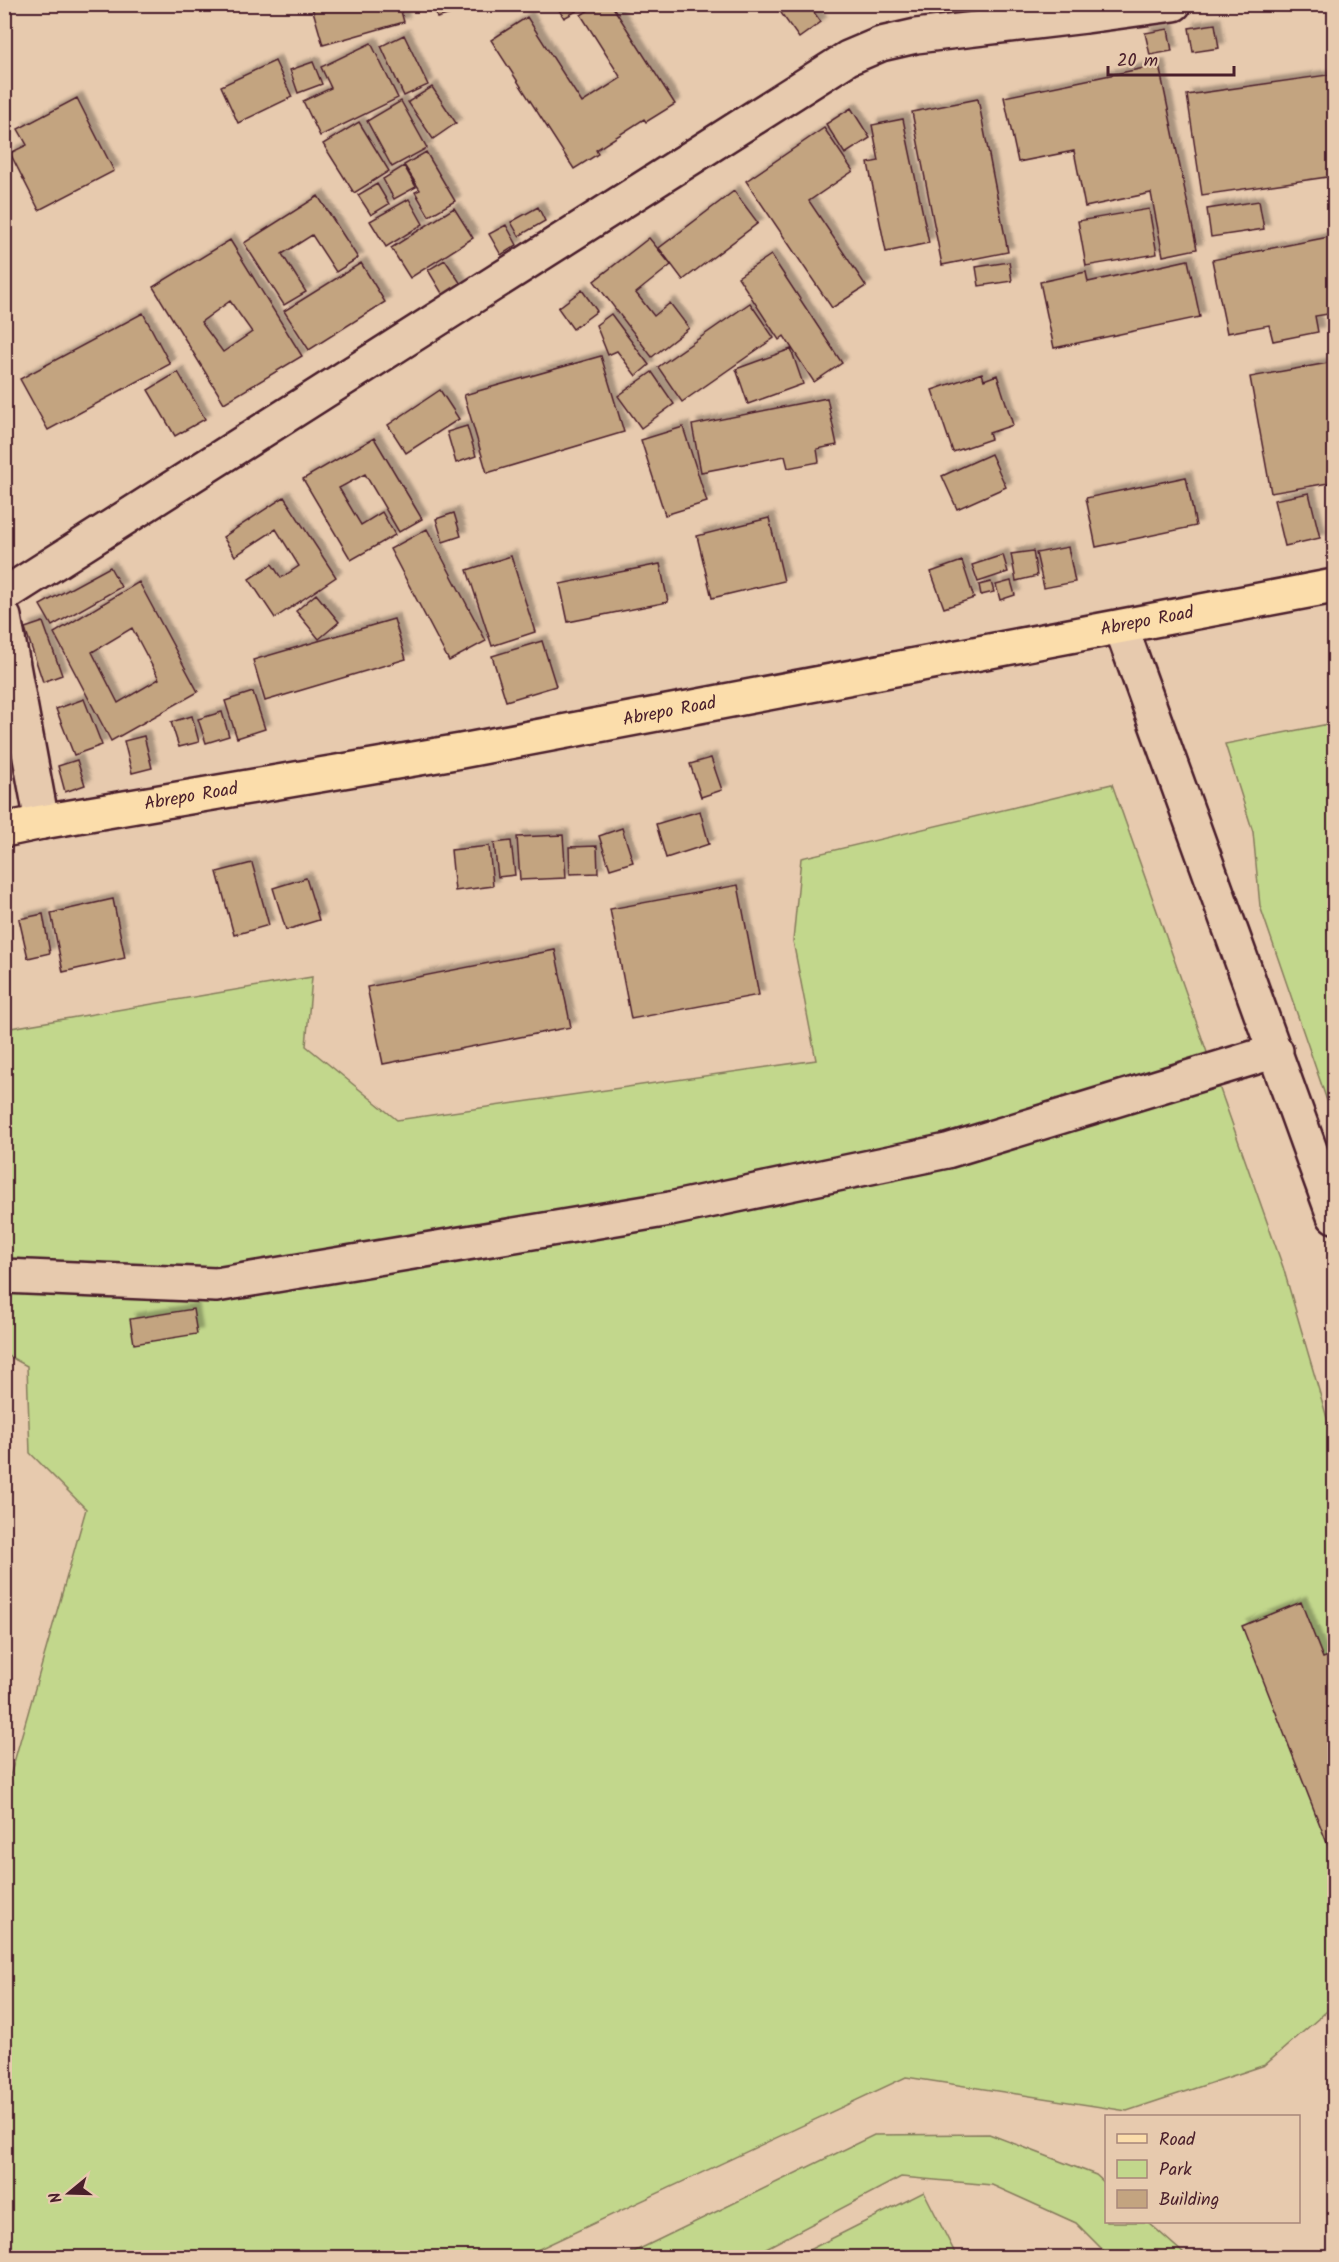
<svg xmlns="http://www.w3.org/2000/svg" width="1339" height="2262" viewBox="0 0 1339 2262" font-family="Kalam,sans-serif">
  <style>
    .green { fill: #c2d78c; stroke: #867b5c; stroke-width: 1.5 }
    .building { fill: #c3a480; stroke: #4a1f2b; stroke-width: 1.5; fill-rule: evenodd; filter: url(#shadow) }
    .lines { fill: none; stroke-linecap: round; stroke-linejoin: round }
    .minor-casing { stroke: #4a1f2b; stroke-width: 38 }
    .major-casing { stroke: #4a1f2b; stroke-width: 38 }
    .minor { stroke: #e7caae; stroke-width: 33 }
    .major { stroke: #fbddab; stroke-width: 33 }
    .labels { text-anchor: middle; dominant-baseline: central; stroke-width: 4.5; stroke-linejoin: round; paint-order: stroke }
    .street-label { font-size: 18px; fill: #4a1f2b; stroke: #e7caae }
  </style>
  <defs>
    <filter id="shadow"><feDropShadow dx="5.5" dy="-5.5" stdDeviation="1.5" flood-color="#0004"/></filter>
  </defs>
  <rect width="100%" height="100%" fill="#e7caae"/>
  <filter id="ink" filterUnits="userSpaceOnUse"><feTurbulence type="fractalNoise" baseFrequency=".0167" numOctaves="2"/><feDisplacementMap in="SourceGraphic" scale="12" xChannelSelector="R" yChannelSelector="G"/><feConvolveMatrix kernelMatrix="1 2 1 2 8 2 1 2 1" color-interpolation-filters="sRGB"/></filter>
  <g filter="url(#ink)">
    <path class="green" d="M1334 723V1121L1260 906 1253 832 1225 744Z
      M1112 784 1283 1267 1334 1442V2005L1265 2065 1127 2111 906 2077 522 2257 5 2258V1794L86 1509 30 1453 27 1366 5 1354V1029L312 977 306 1046 397 1120 816 1060 793 941 801 858Z
      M989 2134 1096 2175 1106 2184V2222H1148L1183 2253 1185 2257H1110L1076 2223 992 2185 901 2177 749 2257H623L874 2135Z
      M924 2192 957 2257H795Z"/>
    <path class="building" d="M311 4H399L404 22 323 45Z
      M433 4H470L471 8 437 18Z
      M555 4H580L582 8 564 18Z
      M598 4H611L675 104 646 122 644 119 596 150 598 154 574 169 491 40 527 17 582 103 621 78 581 15Z
      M793 4H808L821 22 799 38 781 13Z
      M1215 24 1219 48 1193 52 1189 28Z
      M1168 29 1172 51 1150 55 1145 33Z
      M404 35 428 85 404 96 381 46Z
      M371 43 398 98 320 136 303 101 331 88 321 67Z
      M275 61 292 97 238 123 221 86Z
      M313 62 322 84 298 93 290 70Z
      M1159 65 1197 249 1163 256 1151 193 1085 207 1074 151 1018 162 1004 97Z
      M1334 74V176L1202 195 1187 95Z
      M432 87 456 123 433 139 408 102Z
      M77 98 114 171 39 210 10 153 27 145 18 129Z
      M978 99 1008 252 942 265 912 112Z
      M401 101 427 148 392 167 367 121Z
      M851 108 870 138 845 154 826 124Z
      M903 119 929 243 886 252 868 163 879 161 872 125Z
      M359 122 389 171 354 193 323 144Z
      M824 128 853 171 809 201 866 286 832 308 746 181Z
      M426 152 455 201 429 216 415 192 420 190 404 165Z
      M404 166 416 187 394 199 383 179Z
      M377 184 389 204 371 215 358 195Z
      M734 191 758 223 683 280 659 248Z
      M318 196 358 258 336 272 312 235 282 254 306 292 284 305 244 243Z
      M409 199 423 224 386 247 370 221Z
      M1259 201 1264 229 1211 237 1207 209Z
      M538 207 545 221 519 236 511 222Z
      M454 208 473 238 410 278 391 248Z
      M1149 209 1157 254 1086 266 1078 221Z
      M506 225 517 245 501 255 489 234Z
      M1334 236V313L1315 316 1318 332 1273 341 1269 325 1227 333 1212 260Z
      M649 238 671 265 636 293 654 316 670 303 689 328 652 357 594 281Z
      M230 240 302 356 224 403 153 287ZM230 301 252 332 223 352 201 322Z
      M771 255 842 363 814 382 784 336 779 340 738 277Z
      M445 260 461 284 443 295 428 270Z
      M1188 260 1200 317 1054 348 1040 282 1086 272 1088 282Z
      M1009 262 1012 281 979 286 976 267Z
      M361 263 385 302 309 350 284 311Z
      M582 290 597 311 573 329 558 308Z
      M750 303 774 338 682 402 658 367Z
      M143 313 170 364 48 430 20 379Z
      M611 314 649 365 636 376 617 351 608 355 596 325Z
      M791 349 803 384 748 404 736 369Z
      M601 356 624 432 487 473 464 395Z
      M1334 362V482L1271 493 1250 377Z
      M178 372 205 419 175 436 148 390Z
      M652 372 674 404 641 428 618 396Z
      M982 373 984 380 997 375 1013 425 989 433 991 439 953 452 932 390Z
      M440 390 459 419 406 453 388 425Z
      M827 398 837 445 817 449 819 462 788 468 785 456 701 472 692 425Z
      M467 426 476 456 456 463 447 432Z
      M683 427 707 502 665 515 641 440Z
      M374 438 422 519 399 532 365 474 339 488 361 525 382 512 395 535 351 560 303 479Z
      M991 454 1006 487 957 509 942 476Z
      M1186 477 1196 526 1096 547 1086 498Z
      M1309 493 1320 538 1285 546 1274 500Z
      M284 497 336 577 275 618 249 579 272 564 281 578 299 566 276 529 235 556 223 537Z
      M454 513 461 536 443 542 436 519Z
      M769 518 784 581 712 598 697 536Z
      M427 529 486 641 449 661 390 549Z
      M1068 547 1075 582 1044 588 1036 553Z
      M1033 551 1037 576 1016 581 1011 554Z
      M1003 555 1008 572 978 582 972 565Z
      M511 556 535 632 492 646 467 570Z
      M962 561 974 598 944 608 931 572Z
      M660 564 668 602 568 622 560 584Z
      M110 567 121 587 52 626 40 605Z
      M1011 581 1015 595 1000 600 996 585Z
      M139 582 198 692 111 741 54 633ZM132 628 159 679 118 703 92 652Z
      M991 582 994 592 981 595 979 585Z
      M316 594 339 622 319 639 296 611Z
      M394 619 406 659 265 701 253 660Z
      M43 622 62 675 43 682 25 628Z
      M542 641 556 686 506 701 492 656Z
      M253 692 265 729 237 738 225 701Z
      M84 699 102 745 74 755 56 709Z
      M222 712 229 736 206 743 198 719Z
      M192 716 199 742 179 747 171 722Z
      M144 736 152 768 132 773 124 741Z
      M711 758 722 790 701 797 690 764Z
      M77 760 85 785 65 792 58 766Z
      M700 811 709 844 666 858 656 824Z
      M622 828 633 862 610 869 599 836Z
      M563 835 566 878 520 880 517 837Z
      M511 841 515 875 498 877 494 843Z
      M489 846 493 886 455 891 451 850Z
      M597 846 598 873 570 874 569 847Z
      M252 863 269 925 234 935 217 872Z
      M306 878 319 920 286 930 273 888Z
      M738 885 759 995 631 1019 610 909Z
      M113 899 125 958 63 972 51 913Z
      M43 914 50 953 28 958 19 919Z
      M555 950 571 1027 383 1064 367 987Z
      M193 1309 197 1334 134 1344 130 1319Z
      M1301 1602 1323 1658 1334 1654V1861L1242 1626Z"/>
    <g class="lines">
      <defs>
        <path id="minor" d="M1086 16 1174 4
          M4 595 848 58 881 44 916 36 1086 16 1083 4
          M4 617 42 822
          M1121 627 1334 1216
          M4 1276 216 1285 670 1209 947 1151 1276 1051"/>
        <g id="major">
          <path id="s1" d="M4 830 42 822 461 751 1334 586"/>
        </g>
      </defs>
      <use href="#minor" class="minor-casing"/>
      <use href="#major" class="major-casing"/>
      <use href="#minor" class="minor"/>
      <use href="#major" class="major"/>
    </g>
  </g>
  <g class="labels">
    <g class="street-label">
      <text stroke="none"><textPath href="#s1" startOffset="1162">Abrepo Road</textPath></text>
      <text stroke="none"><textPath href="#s1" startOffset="676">Abrepo Road</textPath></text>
      <text stroke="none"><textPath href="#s1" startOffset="190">Abrepo Road</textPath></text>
    </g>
  </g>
  <rect width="1339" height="2262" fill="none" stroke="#e7caae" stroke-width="24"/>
  <rect x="12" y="12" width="1315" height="2238" fill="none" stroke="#4a1f2b" stroke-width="2" filter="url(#ink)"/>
  <rect x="1105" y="2115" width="195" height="108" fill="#e7caae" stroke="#a8867a" stroke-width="1.5"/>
  <rect x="1117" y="2134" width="30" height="9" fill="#fbddab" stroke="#a8867a" stroke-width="1.5"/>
  <text x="1159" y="2145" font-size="18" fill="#4a1f2b">Road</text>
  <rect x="1117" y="2160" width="30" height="18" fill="#c2d78c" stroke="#a8867a" stroke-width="1.5"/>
  <text x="1159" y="2175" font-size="18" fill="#4a1f2b">Park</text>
  <rect x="1117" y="2190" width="30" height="18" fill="#c3a480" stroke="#a8867a" stroke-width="1.5"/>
  <text x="1159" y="2205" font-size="18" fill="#4a1f2b">Building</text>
  <g transform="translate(69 2193) rotate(251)" stroke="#e7caae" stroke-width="4.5" paint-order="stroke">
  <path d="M0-4.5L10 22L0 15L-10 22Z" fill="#4a1f2b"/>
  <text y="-9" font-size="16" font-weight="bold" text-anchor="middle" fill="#4a1f2b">N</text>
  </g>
  <path d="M1108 66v9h126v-9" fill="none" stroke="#4a1f2b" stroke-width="3"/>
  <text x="1117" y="66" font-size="18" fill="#4a1f2b" stroke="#e7caae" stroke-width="4.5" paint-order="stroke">20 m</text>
</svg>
